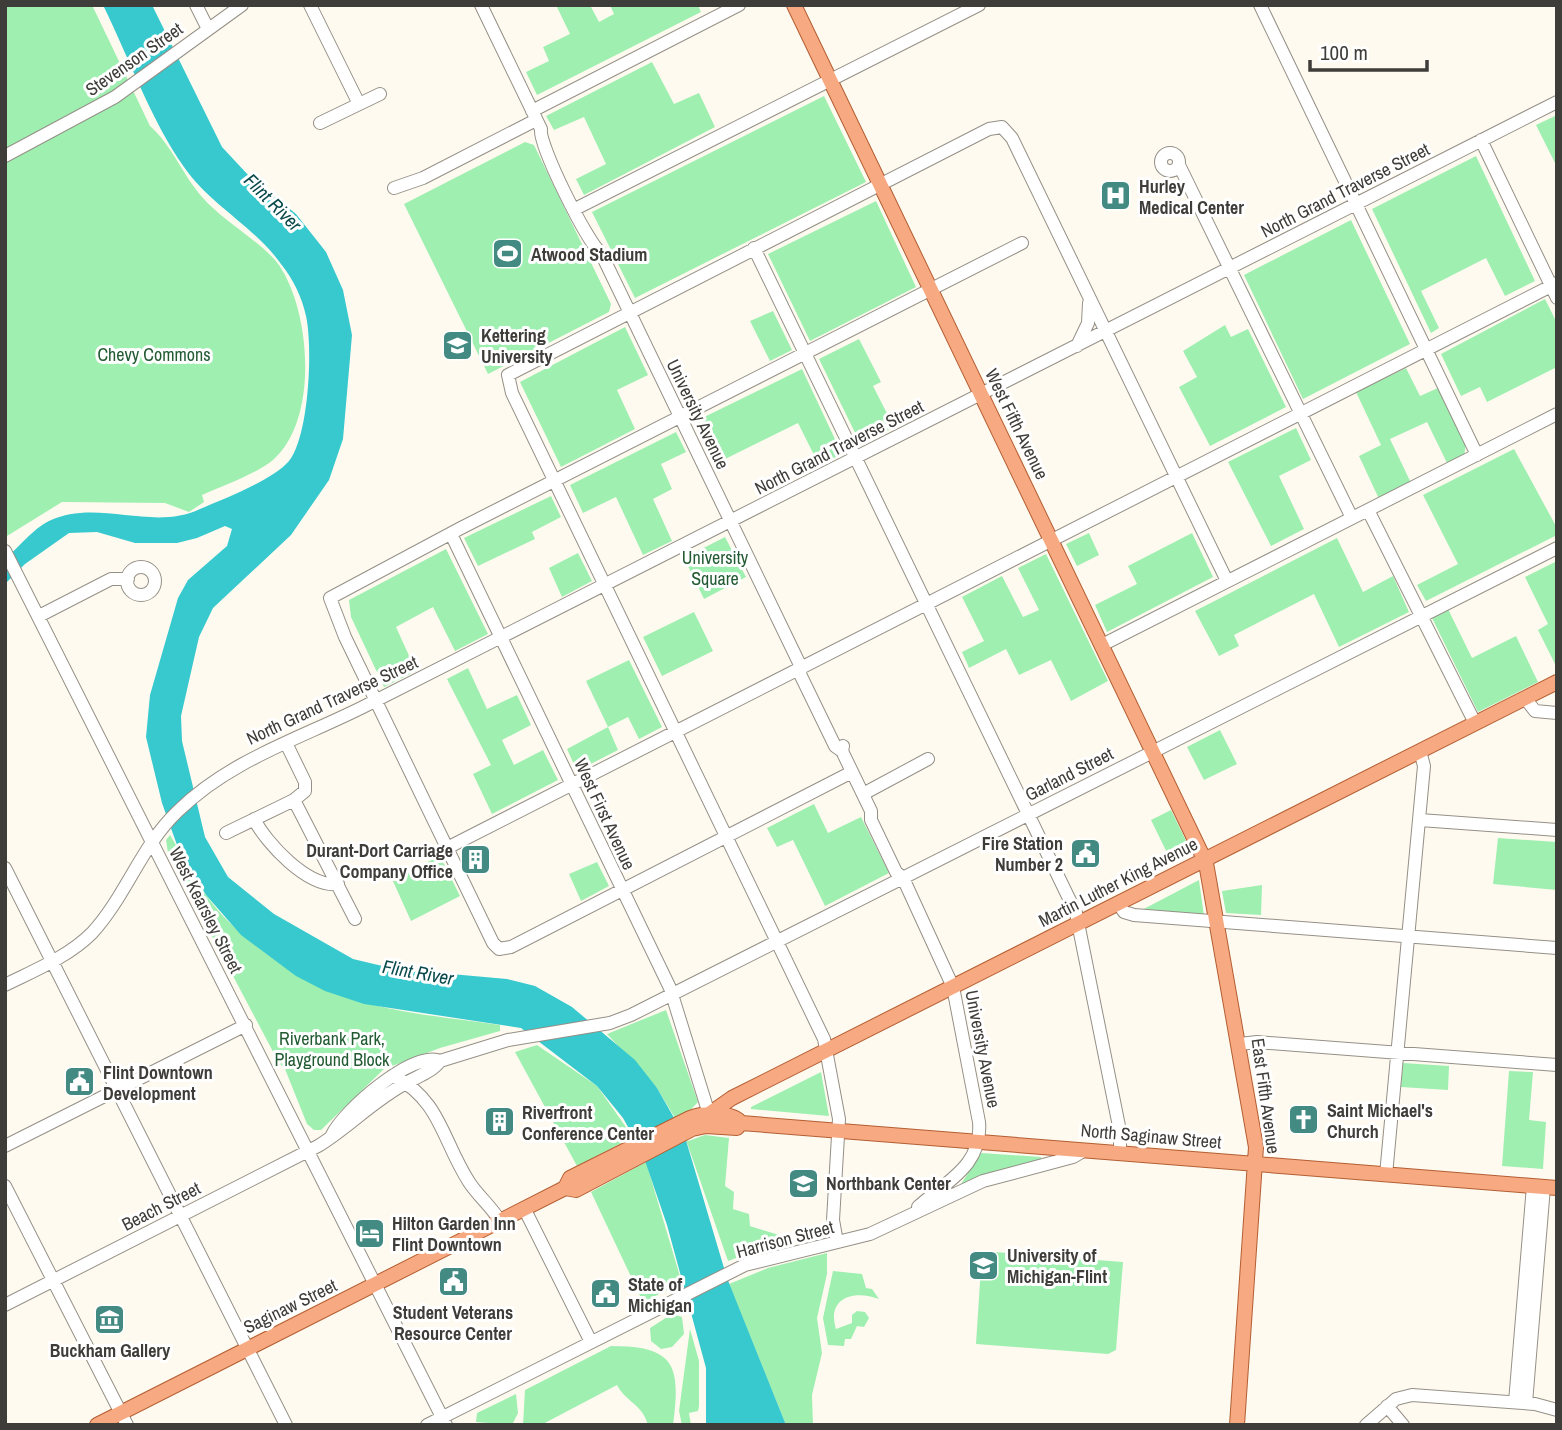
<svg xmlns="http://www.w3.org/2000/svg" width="1562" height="1430" viewBox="0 0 1562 1430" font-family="'Archivo Narrow',sans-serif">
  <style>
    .green { fill: #9fefb0 }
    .water { fill: #37c9ce }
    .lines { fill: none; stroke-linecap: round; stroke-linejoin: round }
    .minor-casing { stroke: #959087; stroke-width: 14 }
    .major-casing { stroke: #b35e32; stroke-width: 16 }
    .minor { stroke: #fff; stroke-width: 12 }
    .major { stroke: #f7a982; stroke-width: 14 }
    .labels { text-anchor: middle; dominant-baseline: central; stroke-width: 6; stroke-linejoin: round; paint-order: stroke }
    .street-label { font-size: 18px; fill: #3f3d39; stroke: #fff }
    .poi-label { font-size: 18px; font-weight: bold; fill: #3f3d39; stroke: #fff; text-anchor: start }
    .park-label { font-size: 18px; fill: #225a32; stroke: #fff }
    .water-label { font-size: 19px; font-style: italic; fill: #09494b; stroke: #fff }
  </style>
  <rect width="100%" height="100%" fill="#fffaf0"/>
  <path class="green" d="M5 5H92L150 126C172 145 183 176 203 198 223 221 263 243 279 265 311 312 319 420 273 460 258 473 222 486 202 495L204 502 189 512 165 503 62 502 7 536 5 532Z
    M556 5H590L599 22 614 14 610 5H698L701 12 537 95 526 72 549 61 543 47 570 34Z
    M652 62 674 104 699 93 715 127 584 195 576 179 606 164 584 117 554 130 546 116Z
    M824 96 866 182 635 298 592 212Z
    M1557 115V167L1536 125Z
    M525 142 534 145 611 304 609 312 488 374 404 204Z
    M1476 156 1535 281 1505 296 1486 258 1421 291 1439 328 1431 333 1372 209Z
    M876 201 916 287 810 341 768 254Z
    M1351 220 1410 344 1303 399 1244 275Z
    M1545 299 1557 323V367L1487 402 1480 387 1461 396 1441 354Z
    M773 311 792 350 770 361 750 321Z
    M1225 325 1231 337 1248 329 1286 407 1210 446 1179 387 1197 377 1183 351Z
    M625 327 648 375 617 390 635 429 561 467 520 382Z
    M859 339 881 382 873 386 894 427 861 445 819 359Z
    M1406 368 1420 396 1438 388 1466 444 1464 456 1448 465 1427 422 1390 439 1411 483 1380 501 1359 456 1381 445 1356 392Z
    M802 369 842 454 819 465 798 423 715 464 694 422Z
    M1296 428 1311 460 1279 476 1304 529 1271 546 1228 462Z
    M676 432 686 452 661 464 672 489 653 499 672 541 643 555 616 497 583 513 570 485Z
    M1514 449 1557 528V535L1426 601 1417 585 1458 564 1423 495Z
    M551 496 561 517 532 532 535 539 478 566 464 538Z
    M1089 533 1099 555 1077 566 1066 544Z
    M1192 533 1213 577 1107 632 1095 605 1137 584 1128 566Z
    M725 537 746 577 704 599 684 558Z
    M1337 538 1363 592 1393 576 1409 612 1339 647 1314 594 1234 635 1239 646 1219 656 1195 611Z
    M446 549 488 634 455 651 433 607 396 627 416 671 384 687 351 617 349 600Z
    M578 553 592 581 562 597 549 568Z
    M1046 554 1108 681 1071 701 1051 660 1019 675 1006 649 969 668 962 652 984 641 962 597 1002 576 1023 617 1039 610 1018 568Z
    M1557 561V665L1556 666 1538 630 1548 624 1525 577Z
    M1448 609 1472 658 1516 636 1538 682 1478 712 1432 618Z
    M694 612 713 651 662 676 643 637Z
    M629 660 662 727 639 739 628 717 608 727 618 750 577 771 567 749 608 727 586 681Z
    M468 668 487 709 517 695 531 725 502 740 514 765 543 750 558 780 492 814 473 774 491 765 447 679Z
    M1220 730 1237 764 1204 780 1187 747Z
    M814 804 828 833 861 817 889 873 825 906 793 840 777 847 767 828Z
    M1171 810 1192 853 1172 863 1151 820Z
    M170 835C182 855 193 877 206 895 223 919 245 938 268 955 344 1011 410 1012 500 1025V1031L440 1048 384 1069 321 1130H314L307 1124 285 1069 279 1063 168 853 166 840Z
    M1498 838 1557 842V890L1493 884Z
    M440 856 460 896 411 921 392 879Z
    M597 862 609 886 581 901 569 874Z
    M1199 880 1204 916 1138 912Z
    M1262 885 1261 915 1226 913 1222 891Z
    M666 1010 698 1102 678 1123 657 1088 607 1034Z
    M537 1045 597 1086 633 1137 577 1166 515 1052Z
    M1403 1063 1449 1066 1448 1090 1401 1087Z
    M1509 1071 1533 1072 1529 1120 1546 1122 1543 1169 1502 1166Z
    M821 1072 829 1116 751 1109V1107Z
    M705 1135 729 1138 725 1186 734 1192 733 1209 749 1214 750 1226 782 1236 780 1242 728 1261 685 1137 688 1141Z
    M981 1153 1041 1157V1159L961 1184Z
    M646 1162 682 1283 643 1302 591 1192Z
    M982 1251 1123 1262 1116 1350 1108 1354 976 1344Z
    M827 1253V1274L817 1318 822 1353 812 1395 813 1425H786L729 1284 768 1268Z
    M833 1271 862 1274 866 1288 872 1289 879 1299C856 1290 826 1296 836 1329L852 1323V1315L857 1311 865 1312 869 1318 864 1327 857 1326 851 1339H845L844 1346 828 1345 823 1318Z
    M672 1314 682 1317 684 1334 672 1347 661 1349 651 1341 650 1328Z
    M690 1329 699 1361V1406L698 1411 689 1413 691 1425H682L679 1411Z
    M611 1346C675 1346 681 1365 673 1425H648C643 1405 625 1401 617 1385L541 1425H523L525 1390Z
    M516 1394 518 1413 512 1425 476 1422 477 1413Z"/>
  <path class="water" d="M103 5H152L222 147 250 177 296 214 326 252 343 290 352 335 343 439 329 480 291 535 213 608 199 637 181 716 182 741 205 837 228 877 274 914 353 959 395 969 507 979 535 986 572 1007 635 1060 657 1088 685 1137 727 1278 786 1425H706V1368L667 1225 642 1152 623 1118 597 1086 521 1028 364 1004 325 991 296 976 241 935 206 895 177 845 162 803 146 737 150 695 178 598 188 580 227 546 232 529 225 526 197 538 177 543H135L97 532 69 533 25 564 5 584V559C18 548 34 528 49 521 97 498 153 532 200 509 223 499 273 480 289 461 309 436 313 348 306 316 302 297 293 279 281 264 254 226 210 205 184 167 152 122 128 56 103 5Z"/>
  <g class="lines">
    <defs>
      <path id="minor" d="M196 5 208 29
        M310 5 359 104
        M481 5 541 129C538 144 588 244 601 253L801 667 800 674 835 746 842 751
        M1260 5 1477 455
        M532 111 739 5
        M320 123 380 94
        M1481 140 1557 298
        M1161 162a9 9 0 1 1 18 0a9 9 0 1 1-18 0Z
        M5 156 115 97 242 5
        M1179 165 1352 518
        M394 188 423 178 536 120
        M575 209 979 5
        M754 248 1076 913 1120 1131V1153
        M1077 346 1088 323 1089 303
        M1368 510 1475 723
        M451 534 670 988 709 1114
        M5 551 446 1425
        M127 581a14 14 0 1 1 28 0a14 14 0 1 1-28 0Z
        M39 616 111 579H128
        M1102 645 1557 414
        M1525 698 1535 711 1557 713
        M843 746 842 751 871 811V820L896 872 903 878 953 987 979 1122C983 1166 945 1182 918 1207
        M852 772 511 947 499 949 493 943 345 637 330 598 461 528 1022 243
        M863 794 928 759
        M294 800 355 919
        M254 819C266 843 308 888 338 884
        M1420 820 1557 830
        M226 833 294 800 305 791V782L286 743
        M447 848 1557 283
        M5 868 286 1425
        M1118 903 1124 912 1134 915 1557 948
        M5 985C35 970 68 957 92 933 126 896 141 846 178 811 230 760 299 739 363 707L1557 102
        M1240 1044 1257 1042 1557 1065
        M394 1076C441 1101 442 1140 469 1182 478 1196 491 1206 500 1221
        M332 1135C343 1111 413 1050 440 1061
        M5 1146 246 1025
        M1386 1175 1424 766 1420 751
        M5 1186 127 1425
        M524 1208 591 1342
        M837 1242 833 1220 839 1119 824 1039 512 393 508 375 989 129 1002 127 1012 138 1227 581
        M5 1305 318 1146C349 1127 375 1099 408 1082 419 1076 433 1071 440 1061L508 1040 610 1023 631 1015 1557 548
        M1515 1402 1533 1186
        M1526 1403 1544 1187
        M1387 1406 1403 1425
        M427 1425 745 1265 870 1234 983 1181 1073 1157 1085 1150
        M1366 1425 1396 1399 1412 1395 1535 1404 1557 1410"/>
      <path id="major" d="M794 5 1206 863 1256 1147 1237 1425
        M709 1126V1114L732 1098 1557 682
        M565 1188 576 1190 692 1129 706 1126 737 1128 741 1123 1557 1188
        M97 1425 565 1188 570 1178 690 1118C703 1113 733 1111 741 1123"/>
    </defs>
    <use href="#minor" class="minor-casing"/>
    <use href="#major" class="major-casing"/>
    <use href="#minor" class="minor"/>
    <use href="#major" class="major"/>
  </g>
  <defs>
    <symbol id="hospital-square" viewBox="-11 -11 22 22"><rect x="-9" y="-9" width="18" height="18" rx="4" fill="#438a83" stroke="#fff"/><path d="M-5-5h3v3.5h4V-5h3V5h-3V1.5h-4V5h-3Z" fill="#fff"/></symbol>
    <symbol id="stadium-square" viewBox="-11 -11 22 22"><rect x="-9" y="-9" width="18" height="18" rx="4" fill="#438a83" stroke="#fff"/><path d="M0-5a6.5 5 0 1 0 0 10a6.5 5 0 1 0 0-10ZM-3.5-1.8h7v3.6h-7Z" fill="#fff"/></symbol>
    <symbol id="university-square" viewBox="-11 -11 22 22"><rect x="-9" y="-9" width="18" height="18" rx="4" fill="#438a83" stroke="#fff"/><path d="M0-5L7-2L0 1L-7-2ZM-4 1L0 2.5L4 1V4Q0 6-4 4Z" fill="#fff"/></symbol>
    <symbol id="civic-square" viewBox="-11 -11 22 22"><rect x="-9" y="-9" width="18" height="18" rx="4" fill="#438a83" stroke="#fff"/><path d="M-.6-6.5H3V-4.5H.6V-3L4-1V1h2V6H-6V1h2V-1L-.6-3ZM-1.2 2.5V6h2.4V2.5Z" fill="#fff"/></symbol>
    <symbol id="building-square" viewBox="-11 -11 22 22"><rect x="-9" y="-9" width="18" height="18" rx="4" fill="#438a83" stroke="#fff"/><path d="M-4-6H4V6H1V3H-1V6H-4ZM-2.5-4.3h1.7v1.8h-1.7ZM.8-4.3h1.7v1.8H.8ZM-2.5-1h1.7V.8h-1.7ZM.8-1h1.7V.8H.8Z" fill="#fff"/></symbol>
    <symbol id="church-square" viewBox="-11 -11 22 22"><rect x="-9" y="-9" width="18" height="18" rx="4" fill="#438a83" stroke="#fff"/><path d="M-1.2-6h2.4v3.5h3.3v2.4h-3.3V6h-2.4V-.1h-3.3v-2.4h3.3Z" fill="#fff"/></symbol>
    <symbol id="hotel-square" viewBox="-11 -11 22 22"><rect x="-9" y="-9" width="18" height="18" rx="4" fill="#438a83" stroke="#fff"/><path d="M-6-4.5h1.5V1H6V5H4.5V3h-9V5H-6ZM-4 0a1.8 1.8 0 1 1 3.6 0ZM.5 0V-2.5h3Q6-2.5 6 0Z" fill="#fff"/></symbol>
    <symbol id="museum-square" viewBox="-11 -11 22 22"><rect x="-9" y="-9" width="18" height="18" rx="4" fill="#438a83" stroke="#fff"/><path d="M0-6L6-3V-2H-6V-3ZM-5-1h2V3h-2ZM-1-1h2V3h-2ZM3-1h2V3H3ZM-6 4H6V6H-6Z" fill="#fff"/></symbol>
  </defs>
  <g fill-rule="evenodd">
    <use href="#hospital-square" x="1098" y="178" width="35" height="35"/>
    <use href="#stadium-square" x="490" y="236" width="35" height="35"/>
    <use href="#university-square" x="440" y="328" width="35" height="35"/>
    <use href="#civic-square" x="1068" y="836" width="35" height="35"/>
    <use href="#building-square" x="458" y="842" width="35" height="35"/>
    <use href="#civic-square" x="62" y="1064" width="35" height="35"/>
    <use href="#church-square" x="1286" y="1102" width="35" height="35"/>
    <use href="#building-square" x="482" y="1104" width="35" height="35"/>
    <use href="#university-square" x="786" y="1166" width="35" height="35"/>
    <use href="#hotel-square" x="352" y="1216" width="35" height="35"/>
    <use href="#university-square" x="966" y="1248" width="35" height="35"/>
    <use href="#civic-square" x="436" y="1264" width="35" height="35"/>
    <use href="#civic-square" x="588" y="1276" width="35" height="35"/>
    <use href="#museum-square" x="92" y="1302" width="35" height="35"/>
  </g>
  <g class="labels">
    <g class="street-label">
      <text transform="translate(134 59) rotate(-35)">Stevenson Street</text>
      <text transform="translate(1345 190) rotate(-27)">North Grand Traverse Street</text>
      <text transform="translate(698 414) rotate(64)">University Avenue</text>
      <text transform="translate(1017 424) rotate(64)">West Fifth Avenue</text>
      <text transform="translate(839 447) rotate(-27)">North Grand Traverse Street</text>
      <text transform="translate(332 700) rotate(-25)">North Grand Traverse Street</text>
      <text transform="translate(1069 774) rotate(-27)">Garland Street</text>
      <text transform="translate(605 814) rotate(65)">West First Avenue</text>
      <text transform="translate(1118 882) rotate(-27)">Martin Luther King Avenue</text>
      <text transform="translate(206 910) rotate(63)">West Kearsley Street</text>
      <text transform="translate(983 1049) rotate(79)">University Avenue</text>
      <text transform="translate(1266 1096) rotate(82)">East Fifth Avenue</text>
      <text transform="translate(1151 1136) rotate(5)">North Saginaw Street</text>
      <text transform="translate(161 1206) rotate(-27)">Beach Street</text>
      <text transform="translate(785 1239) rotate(-15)">Harrison Street</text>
      <text transform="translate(290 1306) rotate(-26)">Saginaw Street</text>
    </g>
    <g class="poi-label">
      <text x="1139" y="186">Hurley<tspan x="1139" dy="21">Medical Center</tspan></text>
      <text x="531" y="254">Atwood Stadium</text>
      <text x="481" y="335">Kettering<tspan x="481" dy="21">University</tspan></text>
      <text x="1063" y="843" text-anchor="end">Fire Station<tspan x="1063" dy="21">Number 2</tspan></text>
      <text x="453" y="850" text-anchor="end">Durant-Dort Carriage<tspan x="453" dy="21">Company Office</tspan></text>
      <text x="103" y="1072">Flint Downtown<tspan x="103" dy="21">Development</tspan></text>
      <text x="1327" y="1110">Saint Michael's<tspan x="1327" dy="21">Church</tspan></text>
      <text x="522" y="1112">Riverfront<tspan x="522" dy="21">Conference Center</tspan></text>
      <text x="826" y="1183">Northbank Center</text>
      <text x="392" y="1223">Hilton Garden Inn<tspan x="392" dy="21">Flint Downtown</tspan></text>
      <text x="1007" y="1255">University of<tspan x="1007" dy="21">Michigan-Flint</tspan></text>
      <text x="628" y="1284">State of<tspan x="628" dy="21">Michigan</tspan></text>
      <text x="453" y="1312" text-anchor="middle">Student Veterans<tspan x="453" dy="21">Resource Center</tspan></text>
      <text x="110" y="1350" text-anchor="middle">Buckham Gallery</text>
    </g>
    <g class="park-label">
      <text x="154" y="354">Chevy Commons</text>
      <text x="715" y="557">University<tspan x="715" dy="21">Square</tspan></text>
      <text x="332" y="1038">Riverbank Park,<tspan x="332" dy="21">Playground Block</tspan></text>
    </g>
    <g class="water-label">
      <text transform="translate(273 202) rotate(45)">Flint River</text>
      <text transform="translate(418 972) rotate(10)">Flint River</text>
    </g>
  </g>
  <rect width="1562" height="1430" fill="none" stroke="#3f3d39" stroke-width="14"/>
  <path d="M1310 60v10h117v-10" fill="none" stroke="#3f3d39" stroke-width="3.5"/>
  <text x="1320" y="60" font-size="21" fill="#3f3d39" stroke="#ffffff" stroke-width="5" paint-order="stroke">100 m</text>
</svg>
